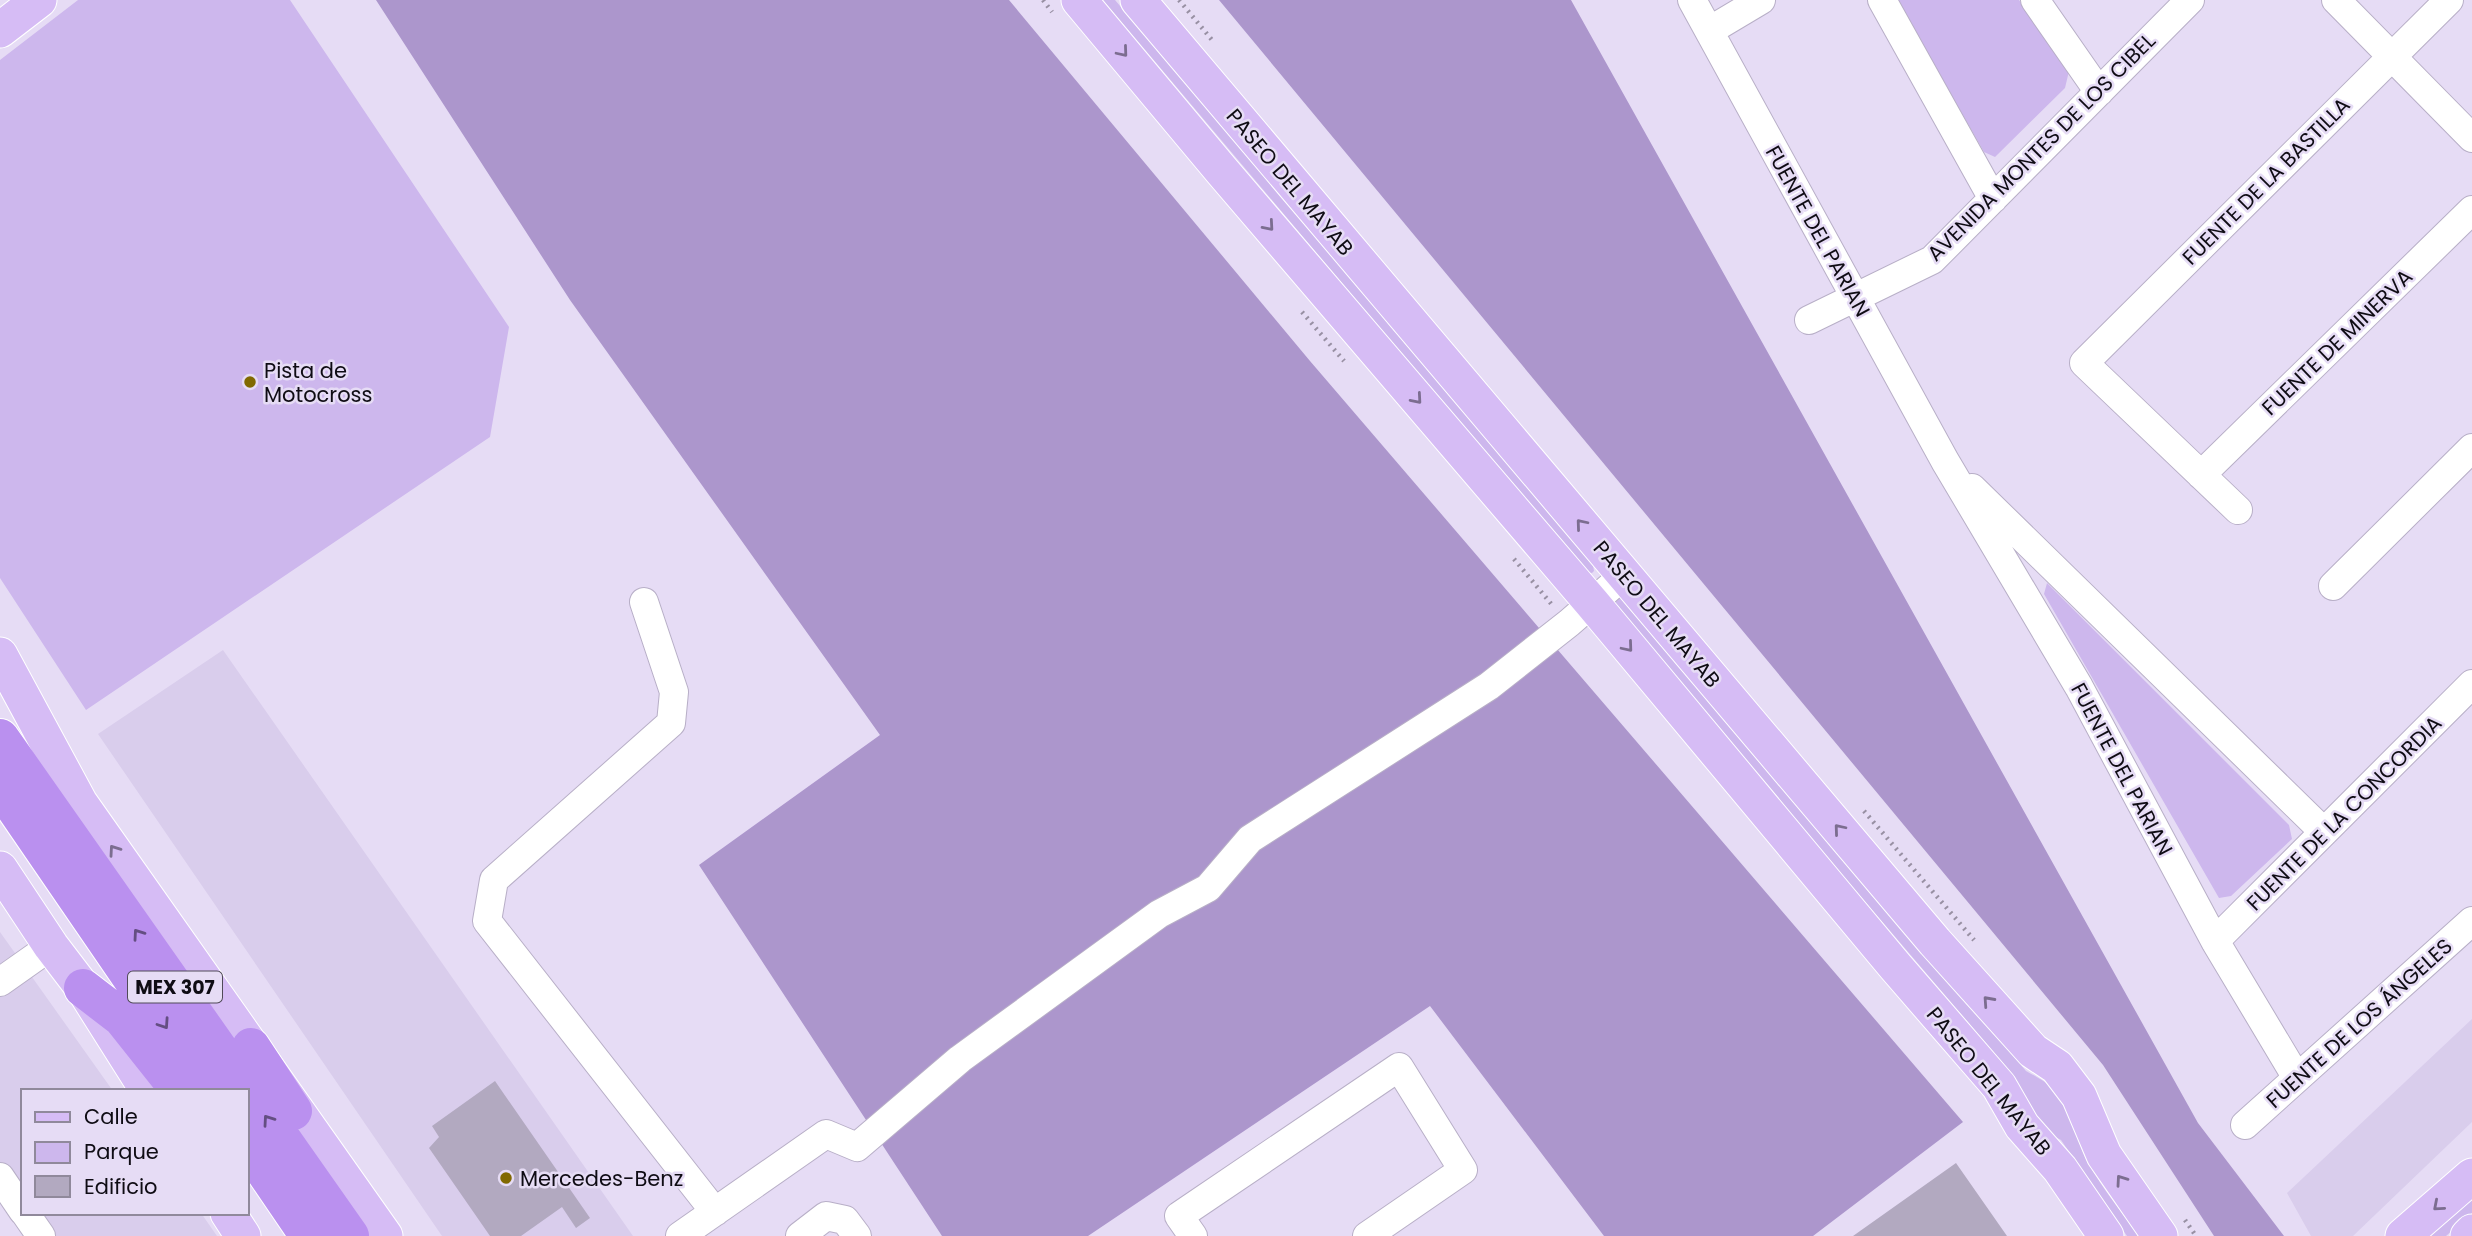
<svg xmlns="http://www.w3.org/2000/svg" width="2472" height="1236" viewBox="0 0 2472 1236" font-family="Poppins,sans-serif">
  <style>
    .built { fill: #d9cdec }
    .green { fill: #cdb7ed }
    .forest { fill: #ac96cc }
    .building { fill: #b2a9c0 }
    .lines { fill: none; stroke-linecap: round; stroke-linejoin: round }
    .minor-casing { stroke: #b8afc7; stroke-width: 30 }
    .major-casing { stroke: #fff; stroke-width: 37 }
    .highway-casing { stroke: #fff; stroke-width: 40 }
    .path { stroke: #9890a3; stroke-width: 4.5; stroke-dasharray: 2 5; stroke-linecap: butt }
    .minor { stroke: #fff; stroke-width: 28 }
    .major { stroke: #d6bcf5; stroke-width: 35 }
    .highway { stroke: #ba90ef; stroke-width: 38 }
    .oneway { stroke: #7c6d90 }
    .oneway2 { stroke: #644e82 }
    .poi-dot { fill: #816901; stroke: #e6dcf5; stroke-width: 2.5 }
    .labels { text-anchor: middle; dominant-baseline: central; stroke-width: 5; stroke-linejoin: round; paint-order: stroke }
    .shield { fill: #e6dcf5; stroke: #504a58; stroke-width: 2 }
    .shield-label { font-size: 19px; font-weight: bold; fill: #0f0c14 }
    .street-label { font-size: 21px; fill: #0f0c14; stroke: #e6dcf5 }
    .poi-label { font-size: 21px; fill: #0f0c14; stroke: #e6dcf5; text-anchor: start }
  </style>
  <rect width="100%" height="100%" fill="#e6dcf5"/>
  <path class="built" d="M223 650 633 1236H442L98 734Z
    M0 932 113 1091H23V1210L0 1178Z
    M2472 1019V1122L2353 1236H2311L2287 1193Z
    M25 1213H201L217 1236H41Z"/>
  <path class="green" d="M78 0H290L509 327 490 437 86 710 0 578V60Z
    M1103 0H1115L1593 565 1594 571 1592 573 1586 572Z
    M1897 0H2019L2069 71 2065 88 1995 157 1984 152Z
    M2047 583 2289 825 2292 839 2231 896 2219 898 2044 594Z
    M1619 594 2026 1071C2044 1081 2066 1093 2072 1115 2076 1132 2080 1149 2089 1165 2104 1190 2122 1213 2139 1236H2127L2061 1140 2046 1132 2008 1069 1610 603Z
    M2472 1194V1213L2446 1236H2426Z"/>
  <path class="forest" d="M376 0H1009L1310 361 1963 1122 1813 1236H1604L1430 1006 1088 1236H942L699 865 880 735 570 300Z
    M1219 0H1571L2198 1123 2284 1236H2214L2103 1065Z"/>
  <path class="building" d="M495 1081 590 1218 576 1228 562 1207 521 1236H490L429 1148 439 1137 432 1126Z
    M1956 1163 2007 1236H1853Z"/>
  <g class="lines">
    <defs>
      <path id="minor" d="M1692 0 1945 461 2079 687 2215 941 2297 1078
        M1882 0 1993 199
        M2035 0 2099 92
        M2336 0 2472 138
        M1709 31 1761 0
        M1809 320 1932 260 2190 0
        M2201 475 2472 210
        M1972 488 2324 832
        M2238 510 2084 363 2449 0
        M2333 586 2472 448
        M644 602 674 692 671 723 494 880 487 921 715 1212
        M2215 941 2472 684
        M0 982 51 946
        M2245 1125 2472 921
        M0 1177 23 1211
        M25 1213 41 1236
        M680 1236 826 1134 857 1147 960 1059 1159 914 1208 888 1250 839 1489 686 1569 623 1624 575
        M800 1236 826 1216 845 1220 857 1236
        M1193 1236 1179 1216 1399 1067 1463 1170 1367 1236"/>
      <path id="major" d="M1079 0 1222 171 1592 603 1895 966 1999 1086 2022 1126 2060 1169 2106 1236
        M1138 0 1935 942 2033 1051 2057 1067 2079 1096 2104 1155 2160 1236
        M0 30 39 0
        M0 655 80 803 385 1236
        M0 869 51 946 83 988 148 1091
        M228 1213 243 1236
        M2403 1236 2472 1176
        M2468 1236 2472 1232"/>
      <path id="highway" d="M0 738 350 1236
        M0 786 209 1091
        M83 988 122 1018 180 1091
        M251 1047 293 1111
        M247 1145 309 1236"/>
    </defs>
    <use href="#minor" class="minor-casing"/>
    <use href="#major" class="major-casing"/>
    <use href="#highway" class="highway-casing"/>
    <path class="path" d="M1043 0 1052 12
      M1179 0 1212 40
      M1302 312 1344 361
      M1514 559 1553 606
      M1864 811 1974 940
      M2185 1220 2196 1236"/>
    <use href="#minor" class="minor"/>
    <use href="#major" class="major"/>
    <use href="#highway" class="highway"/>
  </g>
  <defs><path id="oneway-chevron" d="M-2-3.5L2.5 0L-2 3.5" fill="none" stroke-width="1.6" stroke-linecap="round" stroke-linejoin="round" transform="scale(1.75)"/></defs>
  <g class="oneway">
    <use href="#oneway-chevron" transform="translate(1123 52) rotate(50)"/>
    <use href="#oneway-chevron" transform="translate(1269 226) rotate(49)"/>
    <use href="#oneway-chevron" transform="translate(1417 399) rotate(49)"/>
    <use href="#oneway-chevron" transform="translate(1581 524) rotate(-130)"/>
    <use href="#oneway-chevron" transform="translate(1628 647) rotate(50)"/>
    <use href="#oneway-chevron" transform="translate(1839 829) rotate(-130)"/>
    <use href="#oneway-chevron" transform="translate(114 850) rotate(-125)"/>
    <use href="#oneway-chevron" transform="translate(1988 1001) rotate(-132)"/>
    <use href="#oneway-chevron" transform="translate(2121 1180) rotate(-125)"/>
    <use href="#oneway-chevron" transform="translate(2438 1206) rotate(139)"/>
  </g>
  <g class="oneway2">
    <use href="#oneway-chevron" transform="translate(138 934) rotate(-125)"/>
    <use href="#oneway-chevron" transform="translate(164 1024) rotate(56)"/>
    <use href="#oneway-chevron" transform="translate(268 1120) rotate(-125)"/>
  </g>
  <g class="poi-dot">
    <circle cx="250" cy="382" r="7"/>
    <circle cx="506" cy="1178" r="7"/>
  </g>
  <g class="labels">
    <rect class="shield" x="128" y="971.5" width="94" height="31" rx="5"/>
    <g class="shield-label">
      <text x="175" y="987">MEX 307</text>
    </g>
    <g class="street-label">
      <text transform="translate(2041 147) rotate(-45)">AVENIDA MONTES DE LOS CIBEL</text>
      <text transform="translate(2266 181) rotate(-45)">FUENTE DE LA BASTILLA</text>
      <text transform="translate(1290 182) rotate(50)">PASEO DEL MAYAB</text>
      <text transform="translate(1818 231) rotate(61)">FUENTE DEL PARIAN</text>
      <text transform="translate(2337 342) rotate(-44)">FUENTE DE MINERVA</text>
      <text transform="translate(1657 614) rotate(50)">PASEO DEL MAYAB</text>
      <text transform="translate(2122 769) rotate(62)">FUENTE DEL PARIAN</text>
      <text transform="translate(2344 813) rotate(-45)">FUENTE DE LA CONCORDIA</text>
      <text transform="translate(2359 1023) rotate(-42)">FUENTE DE LOS ÁNGELES</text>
      <text transform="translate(1989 1081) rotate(51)">PASEO DEL MAYAB</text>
    </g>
    <g class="poi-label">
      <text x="264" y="370">Pista de<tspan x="264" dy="24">Motocross</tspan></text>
      <text x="520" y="1178">Mercedes-Benz</text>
    </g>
  </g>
  <rect x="21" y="1089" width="228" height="126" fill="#e6dcf5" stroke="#90899b" stroke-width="2"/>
  <rect x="35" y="1112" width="35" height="10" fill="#d6bcf5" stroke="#90899b" stroke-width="2"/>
  <text x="84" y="1124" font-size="21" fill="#0f0c14">Calle</text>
  <rect x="35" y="1142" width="35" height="21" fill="#cdb7ed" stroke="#90899b" stroke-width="2"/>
  <text x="84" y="1159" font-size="21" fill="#0f0c14">Parque</text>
  <rect x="35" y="1176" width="35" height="21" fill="#b2a9c0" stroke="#90899b" stroke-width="2"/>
  <text x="84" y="1194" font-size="21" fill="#0f0c14">Edificio</text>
</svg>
